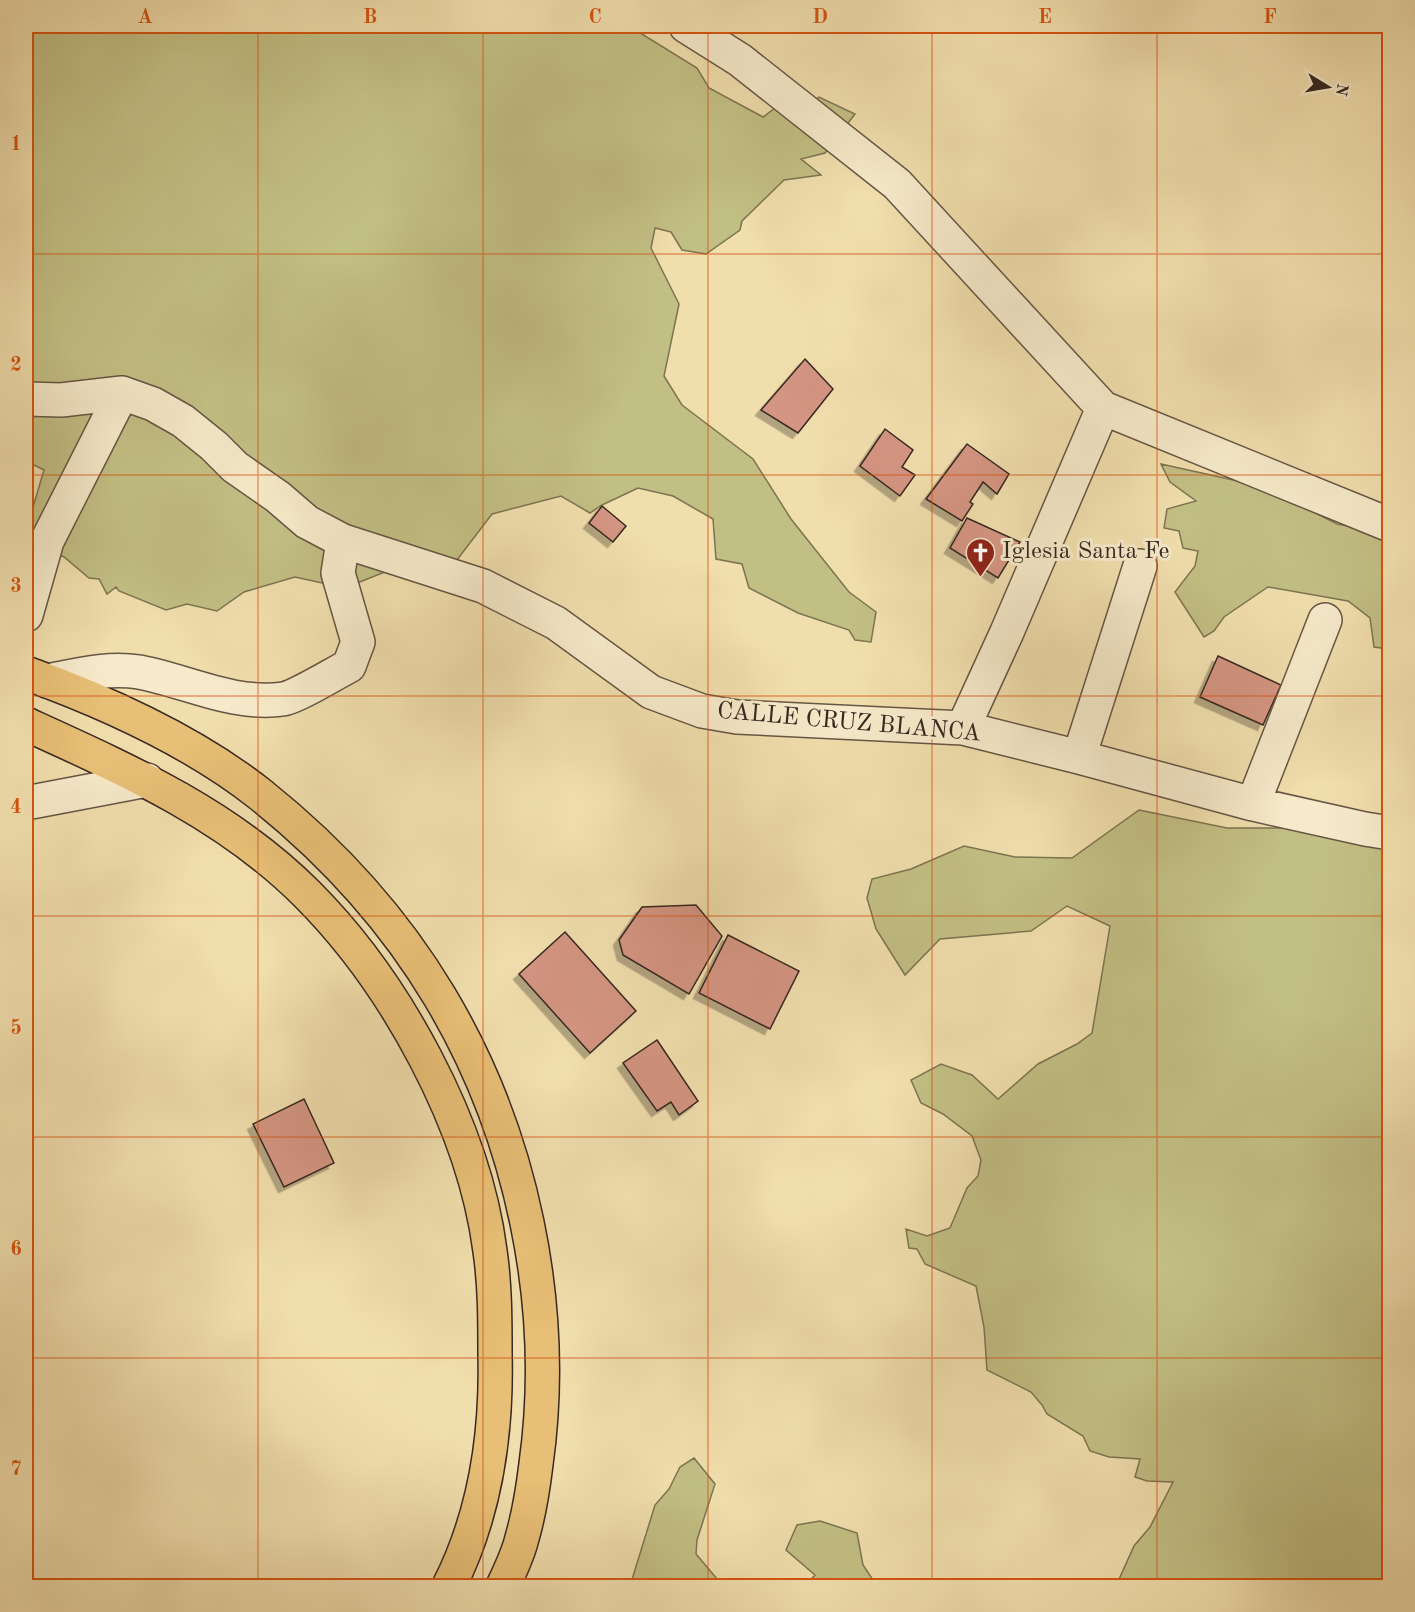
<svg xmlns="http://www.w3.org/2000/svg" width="1415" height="1612" viewBox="0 0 1415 1612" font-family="'Old Standard TT',serif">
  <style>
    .green { fill: #c2bf84; stroke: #7c7452; stroke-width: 1.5 }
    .building { fill: #d49582; stroke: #372821; stroke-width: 1.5; filter: url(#shadow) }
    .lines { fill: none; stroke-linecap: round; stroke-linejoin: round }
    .minor-casing { stroke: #665644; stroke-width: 36 }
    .major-casing { stroke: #372821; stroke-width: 36 }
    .minor { stroke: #f6eaca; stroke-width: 33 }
    .major { stroke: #e8bf76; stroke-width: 33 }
    .grid { fill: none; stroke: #d6540e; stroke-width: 1.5; stroke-opacity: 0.55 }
    .labels { text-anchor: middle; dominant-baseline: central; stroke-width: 6; stroke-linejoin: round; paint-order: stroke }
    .poi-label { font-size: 24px; fill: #372821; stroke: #f6eaca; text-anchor: start }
    .street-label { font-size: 24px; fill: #372821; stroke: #f6eaca }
    .neatline { fill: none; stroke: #d6540e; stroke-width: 2 }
    .grid-label { font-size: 20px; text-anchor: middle; font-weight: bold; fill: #d6540e }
  </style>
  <defs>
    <filter id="shadow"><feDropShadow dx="-5.5" dy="5.5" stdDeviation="0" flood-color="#0004"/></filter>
  </defs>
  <rect width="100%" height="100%" fill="#f1dead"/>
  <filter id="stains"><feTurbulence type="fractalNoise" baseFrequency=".00333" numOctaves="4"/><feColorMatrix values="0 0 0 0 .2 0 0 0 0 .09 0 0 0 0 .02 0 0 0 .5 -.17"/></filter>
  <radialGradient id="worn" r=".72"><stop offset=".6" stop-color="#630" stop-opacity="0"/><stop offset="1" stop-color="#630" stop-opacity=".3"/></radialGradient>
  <path class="green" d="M26 26H629L697 68 709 88 763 117 779 105 806 106 819 97 855 114 825 153 801 159 821 175 784 180 742 221 740 230 706 254 682 250 671 232 655 228 651 248 679 304 664 376 682 405 753 459 791 519 849 592 876 612 871 642 855 640 849 630 798 613 749 588 742 564 716 559 713 519 673 496 638 488 602 505 590 513 561 496 492 514 444 577 397 567 345 588 295 577 244 592 217 611 187 604 166 610 119 591 116 587 107 594 99 579 89 578 64 557 26 540V531L44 470 26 461Z
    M1161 464 1265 487 1337 524 1389 533V673L1384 671 1389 649 1374 647 1370 618 1348 601 1268 587 1224 617 1214 631 1204 637 1175 592 1195 566 1198 551 1183 548 1179 531 1164 528 1167 509 1196 501 1170 482Z
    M1139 810 1227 828H1282L1389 836V1586H1116L1134 1546 1150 1527 1173 1482 1147 1481 1135 1477 1140 1459 1109 1457 1090 1451 1083 1436 1047 1414 1042 1405 1031 1392 987 1370 984 1327 976 1286 925 1264 917 1249 909 1248 906 1229 927 1236 950 1228 967 1188 978 1176 981 1160 972 1136 943 1114 921 1103 911 1080 941 1064 972 1075 998 1099 1038 1064 1077 1044 1092 1033 1110 926 1067 906 1031 931 940 939 905 975 876 929 867 898 872 879 911 869 964 846 1015 857 1072 858Z
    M694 1458 715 1484 697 1540 696 1554 723 1586H630L655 1505 669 1489 680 1467Z
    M820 1521 857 1533 863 1565 875 1583 887 1586H805L815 1575 786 1550 797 1525Z"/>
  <path class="building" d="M805 359 833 389 798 433 761 410Z
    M885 429 913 450 902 467 915 475 900 496 860 466Z
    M967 444 1009 474 997 494 983 482 970 502 973 504 962 521 926 499Z
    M602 506 626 526 613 542 589 523Z
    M967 518 1020 542 998 578 950 548Z
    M1218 656 1281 685 1263 725 1200 697Z
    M696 905 722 936 689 994 623 955 619 940 642 907Z
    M565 932 636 1011 590 1053 519 974Z
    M728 935 799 971 770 1029 699 993Z
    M657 1040 698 1101 679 1115 671 1102 657 1111 623 1063Z
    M304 1099 334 1163 284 1187 253 1124Z"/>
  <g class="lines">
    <defs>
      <path id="minor" d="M686 26 740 60 897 184 1103 408 1390 525
        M26 399 61 400 122 393 153 404 183 421 214 446 235 467 278 497 307 522 343 541 483 586 556 623 651 692 702 711 737 717 963 728 1079 757 1253 804 1365 829 1390 833
        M26 615 47 541 122 393
        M47 681C78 675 108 667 139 672 187 681 233 706 283 699 296 697 335 673 349 666L358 642 338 573 343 541
        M963 728 1007 632 1103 408
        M1079 757 1140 566
        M26 803 147 780
        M1253 804 1325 620"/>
      <path id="major" d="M26 673C106 702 193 741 261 795 331 851 394 920 440 997 522 1134 558 1306 536 1464 533 1489 529 1514 522 1538 518 1555 510 1571 503 1586
        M26 724C127 770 227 814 307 894 396 983 474 1126 490 1251 495 1285 495 1320 495 1354 497 1433 485 1515 449 1586"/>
    </defs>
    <use href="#minor" class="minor-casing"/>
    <use href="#major" class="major-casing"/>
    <use href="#minor" class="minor"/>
    <use href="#major" class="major"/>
  </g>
  <path class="grid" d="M258 26V1586M483 26V1586M708 26V1586M932 26V1586M1157 26V1586M26 254H1390M26 475H1390M26 696H1390M26 916H1390M26 1137H1390M26 1358H1390"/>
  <defs>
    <symbol id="church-pin" viewBox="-11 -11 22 30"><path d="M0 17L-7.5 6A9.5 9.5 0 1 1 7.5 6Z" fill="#8f2418" stroke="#f6eaca"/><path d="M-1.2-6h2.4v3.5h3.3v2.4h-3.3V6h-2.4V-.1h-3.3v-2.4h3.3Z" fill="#fff"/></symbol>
  </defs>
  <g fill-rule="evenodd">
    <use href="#church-pin" x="964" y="536" width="33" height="45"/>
  </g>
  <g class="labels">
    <g class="poi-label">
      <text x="1002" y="552">Iglesia Santa Fe</text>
    </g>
    <g class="street-label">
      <text transform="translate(849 723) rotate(5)">CALLE CRUZ BLANCA</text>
    </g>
  </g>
  <rect width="1415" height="1612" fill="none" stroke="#f1dead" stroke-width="66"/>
  <g transform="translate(1328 87) rotate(101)" stroke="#f6eaca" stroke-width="4.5" paint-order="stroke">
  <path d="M0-4.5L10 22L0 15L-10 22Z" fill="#372821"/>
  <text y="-9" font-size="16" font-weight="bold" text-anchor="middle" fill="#372821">N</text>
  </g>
  <rect x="33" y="33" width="1349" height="1546" class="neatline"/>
  <g class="grid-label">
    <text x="145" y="23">A</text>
    <text x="370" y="23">B</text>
    <text x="595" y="23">C</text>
    <text x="820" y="23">D</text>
    <text x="1045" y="23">E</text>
    <text x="1270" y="23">F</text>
    <text x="16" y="150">1</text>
    <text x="16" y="371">2</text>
    <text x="16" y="592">3</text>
    <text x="16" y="813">4</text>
    <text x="16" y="1034">5</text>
    <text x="16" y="1255">6</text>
    <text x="16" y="1475">7</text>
  </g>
  <rect width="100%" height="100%" filter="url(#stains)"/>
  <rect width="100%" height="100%" fill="url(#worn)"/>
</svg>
